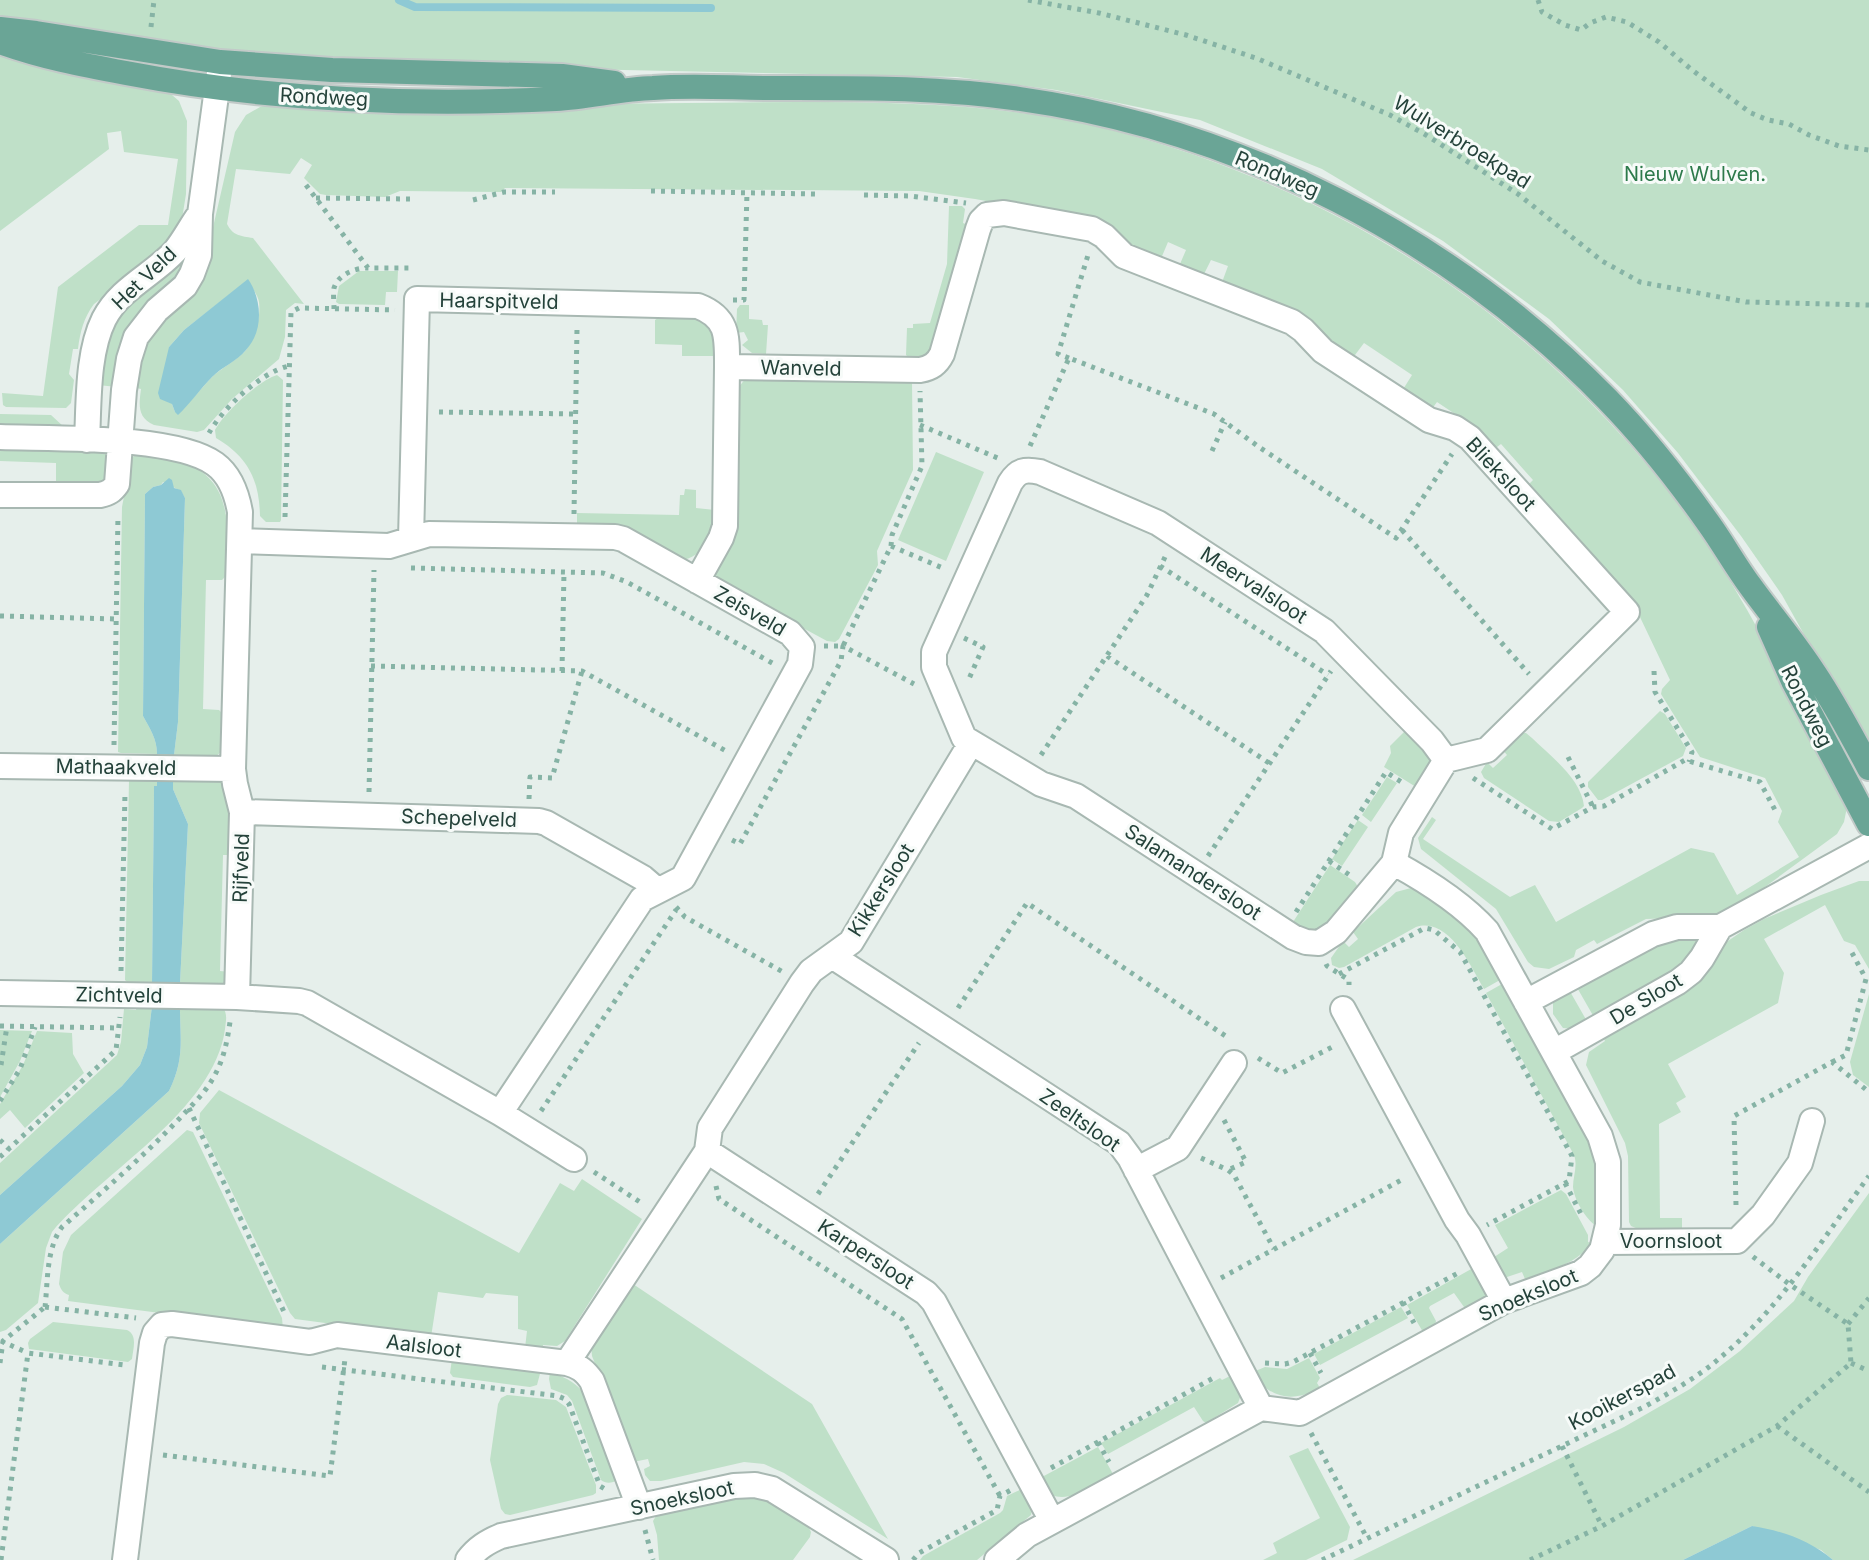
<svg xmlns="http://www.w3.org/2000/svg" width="1869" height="1560" viewBox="0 0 1869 1560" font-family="Inter,sans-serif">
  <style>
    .green { fill: #bfe0c8; fill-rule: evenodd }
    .water { fill: #8ec9d4 }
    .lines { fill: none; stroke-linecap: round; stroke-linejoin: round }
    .stream { stroke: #8ec9d4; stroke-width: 8 }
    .minor-casing { stroke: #a8b8b2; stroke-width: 28 }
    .major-casing { stroke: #c2cac8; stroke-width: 28 }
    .path { stroke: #86b3a5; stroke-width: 5; stroke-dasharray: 4 6; stroke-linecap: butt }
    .minor { stroke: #fff; stroke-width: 24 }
    .major { stroke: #6aa596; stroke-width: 24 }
    .labels { text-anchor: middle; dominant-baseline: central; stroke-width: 6; stroke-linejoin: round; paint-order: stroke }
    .street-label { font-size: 20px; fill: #24423a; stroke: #f7fbf9 }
    .park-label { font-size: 20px; fill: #2d7a4b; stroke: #f7fbf9 }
  </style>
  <rect width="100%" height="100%" fill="#e6efeb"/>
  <path class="green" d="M0 0H1869V751L1782 595 1741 536 1678 453 1623 390 1549 319 1443 241 1322 169 1200 120 1056 90 957 77 481 67 224 54 0 19Z
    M0 51 165 89 179 101 187 121 186 194 182 219 177 231 148 263 94 304C84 317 80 332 78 349H73L69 374 74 380 71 403 66 408 6 407 3 405 2 393 43 396 58 287 139 225H168L178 159 124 152 121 131 107 133 109 149 0 231Z
    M797 102C904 102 1011 104 1115 131 1342 190 1548 325 1686 515 1752 605 1799 708 1847 807L1844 822 1837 834 1754 895 1727 910 1704 917 1646 919 1597 944 1594 940 1576 950 1574 957 1549 969 1534 967 1528 962 1496 909 1421 849 1418 838 1432 817 1436 820 1423 839 1510 897 1535 885 1556 922 1691 848 1714 853 1737 895 1799 857 1778 822 1782 811 1765 778 1700 757 1661 694 1662 689 1670 680 1639 615 1526 487 1533 480 1501 444 1493 450 1457 418 1458 416 1437 402 1429 413 1402 391 1412 375 1364 343 1352 359 1325 342 1322 330 1295 313 1221 285 1228 266 1211 260 1204 274 1180 264 1186 250 1168 242 1160 261 1127 249 1110 225 1101 222 975 199 919 191 505 188 501 192 400 191 385 197 326 195 320 194 304 178 312 165 301 158 290 174 236 169 227 224C233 236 241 236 253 238L304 304 295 303 286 310 285 337 279 359 232 399 204 430 197 432 154 425C137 418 139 404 141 389L132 387 136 355 208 249 235 132 246 115 260 107 269 105 361 106ZM248 280C251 287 258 295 259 302 261 318 255 338 246 350 240 358 220 369 211 378 199 391 191 403 175 412L172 404 169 347 184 330Z
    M949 206H962L965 209 963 223 971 226 936 345 925 356 909 358 906 355 907 328H913V324L930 323 947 264Z
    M183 255 190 257 117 387 98 385 104 345 116 315Z
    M359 271H398L397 292H386L385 305 339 304 336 302 339 286Z
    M740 305H749V319L762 320 763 325H768L766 354 752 353 742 345 748 340 744 332 736 333 737 309Z
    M658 318C691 319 720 311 714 356H682V345L655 344V320Z
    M277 375 283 380 281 520 280 522H266L260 516C259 479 248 457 216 438L215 430C225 412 258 381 277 375Z
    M746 378 912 382 913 470 877 551 878 565 839 639 835 642 827 641 722 584 715 574 738 388Z
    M0 414 51 415 64 427H0Z
    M0 450 97 451 104 452 112 462 105 483 56 485V463L0 461Z
    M936 452 984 472 946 561 898 540Z
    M138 455C154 458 173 458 188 464 236 485 227 534 226 576L222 580H206L203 709 219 710 224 715C222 752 230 760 188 759L187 756 174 755 178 722 185 498 181 491 163 482 161 485 153 487 145 494 143 716C150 729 157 739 157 754L121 753 118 752 122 507 131 459 134 456Z
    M685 489 696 490V508L715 510C715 531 704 559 680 560L579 526 577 524V513L679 515 680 495H684Z
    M1660 711 1665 714 1686 748 1683 756 1602 800H1598L1588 787V782Z
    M1406 730 1409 731 1430 758V763L1416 787 1384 767 1391 753 1390 746Z
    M1519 733H1526L1532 738C1550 756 1581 778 1584 806L1582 808 1559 822 1549 821 1484 778 1481 772 1487 762 1493 768 1507 755 1501 748Z
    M1387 777 1397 783 1371 822 1362 815Z
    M157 778V786L154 787 152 983 127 982 125 980 129 781Z
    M173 779 220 780 223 783 233 810 229 855H223L220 971 230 972 226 980 221 985 180 983 188 824 173 789Z
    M1358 820 1368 827 1342 866 1332 859Z
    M1330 865 1355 882 1358 887 1324 931 1307 934 1293 922Z
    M1859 881H1869V969L1855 945 1844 941 1825 905 1764 939 1784 973 1778 1003 1668 1064 1686 1097 1676 1103 1681 1112 1659 1124 1660 1218H1682V1228L1638 1229 1631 1226 1629 1222 1628 1156 1625 1143 1586 1065 1589 1052 1605 1041 1601 1033 1704 973 1725 943 1744 930 1764 919 1821 895Z
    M1411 888 1424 893 1469 928 1474 934 1500 980 1484 989C1471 967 1449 916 1416 927L1344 967 1339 968 1332 965 1331 958 1343 941 1349 947 1358 939 1353 932 1396 892Z
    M1697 937 1700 942 1683 969 1595 1019 1575 984 1657 940Z
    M1502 984 1595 1152 1597 1163 1596 1226C1586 1219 1574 1200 1573 1187 1573 1176 1578 1166 1574 1155L1486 993Z
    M1568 988 1588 1023 1574 1029 1563 1028 1553 1014V1001Z
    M1869 994V1087L1853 1075 1850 1062Z
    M137 1006H152L147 1047 140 1065 122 1086 0 1195V1163L117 1055 121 1042 124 1009 136 1010Z
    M222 1006C228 1014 226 1020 225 1029 214 1111 102 1172 52 1232L46 1248 38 1303 6 1330 0 1332V1244L169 1091C185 1058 180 1041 180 1007Z
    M0 1030 32 1031 20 1061 0 1097Z
    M37 1031 72 1033 73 1054 84 1073 25 1128 10 1110 0 1119V1104L23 1065Z
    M219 1090 519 1253 560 1183 574 1191 582 1179 642 1219 565 1341 557 1346 543 1345V1350L525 1348 527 1331 518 1329V1296L486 1293 483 1298 438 1292 431 1337 295 1319 290 1313 199 1123 200 1113Z
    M187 1130 193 1132 282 1318 283 1329 68 1301 69 1295C63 1293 61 1290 59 1284L63 1252 71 1235Z
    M1561 1190 1566 1194 1588 1235V1242L1591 1243C1577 1265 1548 1270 1525 1279L1522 1272 1501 1279 1491 1259 1508 1248 1495 1225Z
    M1869 1193V1560H1833L1821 1550 1752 1526 1683 1560H1353L1624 1427 1690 1389 1740 1351 1794 1301 1808 1277Z
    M1473 1268 1489 1294 1467 1308 1464 1307 1454 1293 1430 1306 1429 1308 1436 1321 1435 1325 1423 1332 1407 1305Z
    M630 1282 812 1404 888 1539 784 1473 764 1464 744 1462 661 1481H650L645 1475 644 1469 650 1466 648 1459 633 1462 592 1356 591 1346Z
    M1401 1307 1408 1318 1320 1365 1314 1354Z
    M53 1322 127 1330C138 1335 133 1349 132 1359L128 1362 29 1349 28 1343 30 1339Z
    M1309 1358 1320 1378 1317 1383 1320 1388C1293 1403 1268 1399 1253 1372L1265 1367 1287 1369Z
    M452 1359 541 1370 537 1385 530 1387 453 1377 450 1373Z
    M550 1372C562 1376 574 1381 582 1391 597 1409 609 1457 618 1480 612 1483 606 1484 601 1480L572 1401 567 1395 551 1389 549 1379Z
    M1236 1373 1241 1395 1238 1403 1206 1423 1203 1421 1194 1407 1108 1454 1101 1443 1220 1378 1222 1380Z
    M507 1395 556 1400 566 1407 596 1485V1493L593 1495 510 1515 505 1514 501 1509 490 1460 498 1404 501 1398Z
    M1098 1447 1113 1474C1094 1484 1073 1503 1051 1495L1042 1477Z
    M1308 1448 1350 1527 1347 1540 1306 1560H1263L1277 1553 1273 1543 1320 1518 1289 1456Z
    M1022 1489 1033 1506 1031 1515 977 1560H920L923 1556 1000 1513 1003 1510 1007 1496Z
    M752 1495 765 1500 808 1526 811 1532 810 1537 793 1560H659L657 1535 653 1521 656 1516Z"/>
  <path class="water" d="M248 279C262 299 264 331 246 350 237 361 222 367 212 377 200 389 190 404 178 415L175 412 172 404 160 399 158 393 169 347 184 330Z
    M169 478 172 480 174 488 181 490 185 498 178 722 174 755 157 754C157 739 150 729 143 716L145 494 153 487 161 485Z
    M157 778 173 779V789L188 824 180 983H152L154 786H157Z
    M152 1006 180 1007C180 1040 185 1058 169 1091L0 1244V1195L122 1086 140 1065 147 1047Z
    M1752 1526C1783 1531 1809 1540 1833 1560H1683Z"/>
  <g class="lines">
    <path class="stream" d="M399 0 415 7 711 8"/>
    <defs>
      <path id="minor" d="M0 437C51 439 175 435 215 464 230 475 237 495 240 512L233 769 235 784 242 812 237 997
        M87 440C89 403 87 353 104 319 120 288 153 275 175 251 184 240 191 226 199 215
        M0 495H100C109 493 112 491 117 484L124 390 129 359 136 337 157 310 185 286 192 274 199 255 200 214 220 66
        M411 539 417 299 698 306C729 318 727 337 727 367
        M240 541 389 546 429 534 615 537 623 539 790 633 802 647 800 664 683 878 642 899 500 1113
        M697 581 721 538 725 526 727 367 920 370C931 368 937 364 942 354L978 229 981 221 987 215 1004 213 1092 229 1104 236 1124 256 1292 322 1303 330 1323 351 1429 420 1455 428 1470 438 1627 612 1487 750 1446 760 1401 833 1394 863 1336 932 1319 943 1306 942 1293 937 1076 796 1041 784 964 738 934 667V652L1010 483C1018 470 1025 469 1040 472L1158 523 1324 631 1432 741 1446 760
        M0 766 233 769
        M242 812 539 821 546 823 643 878 657 890
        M832 956 1119 1143 1130 1158 1261 1408
        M0 993 237 997 299 1001 307 1003 500 1113 574 1159
        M1526 1002 1653 934 1677 927H1720
        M1343 1009 1457 1220 1468 1235 1504 1301
        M1554 1052 1678 982 1691 972 1702 958 1720 927 1869 846
        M707 1151 926 1293 934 1302 1052 1521
        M1136 1170 1178 1148 1234 1063
        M1605 1242 1737 1241 1763 1215 1800 1163 1812 1121
        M567 1363 707 1151 710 1128 802 983 811 971 851 942 971 743
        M125 1560 152 1343 155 1333 162 1325 172 1324 310 1342 337 1335 567 1363C579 1366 585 1371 592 1381L639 1507
        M468 1560C477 1548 487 1542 501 1536L734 1486 755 1485 772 1489 886 1560
        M997 1560 1027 1535 1261 1408 1300 1413 1504 1301 1581 1273 1590 1266 1602 1250 1608 1225V1162L1600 1136 1487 931C1462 903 1427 881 1394 863"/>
      <path id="major" d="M0 29 36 33 220 62 332 70 562 76 614 83
        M0 42C41 57 83 65 126 73 267 100 413 106 556 99 589 97 621 89 653 88 692 85 733 88 772 88 855 88 938 87 1020 99 1241 130 1451 239 1607 399 1644 437 1678 480 1709 524 1724 545 1736 567 1751 587 1772 616 1796 644 1815 674 1835 704 1852 736 1869 768
        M1769 627 1793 681 1869 824"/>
    </defs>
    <use href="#minor" class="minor-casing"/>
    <use href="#major" class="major-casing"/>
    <path class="path" d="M1028 0 1099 13 1186 35 1256 58 1390 115 1426 135 1518 194 1602 261 1640 282 1746 302 1869 305
      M1538 0 1542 12 1565 25 1581 30 1590 23 1606 17 1627 22 1659 42 1692 70 1751 113 1768 120 1789 124 1809 135 1839 146 1869 150
      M151 27 154 0
      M306 185 368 268H410
      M651 191 815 194
      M864 195 910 196 966 203
      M316 198 411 199
      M473 200 504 192H555
      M733 300H744L747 192
      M334 309C334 302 333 294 334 288 338 275 354 268 367 268
      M1069 358 1058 354 1088 255
      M439 412 576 414
      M920 425 1000 459
      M209 433C223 408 261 372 289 366
      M1030 446 1069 358 1214 414 1259 447 1396 538 1452 454
      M1212 451 1225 422
      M574 514 577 328
      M285 517 291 312 299 308 395 310
      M1402 530 1529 674
      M891 546 945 569
      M1160 566 1328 675
      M411 568 603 573 627 582 774 664
      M0 616 116 619
      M964 638 983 647 968 681
      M824 646H843L891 546 892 535 922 466 920 391
      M1107 656 1269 763
      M371 666 582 671 726 751
      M562 671 564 572
      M1654 671 1655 692 1692 752 1689 762
      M114 745 118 515
      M1041 755 1147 595 1165 557
      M1568 757 1593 807
      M1473 778 1552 829 1593 807 1604 806 1685 760 1760 782 1775 810
      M369 792 374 570
      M529 799 530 777 552 778 582 671
      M732 840 740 844 841 661 843 646 914 684
      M1208 856 1331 671
      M1329 861 1351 876
      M676 907 685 917 783 972
      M1296 912 1386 772 1403 783
      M1326 964 1327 966 1349 980V985
      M121 971 125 793
      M1339 974 1425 928 1434 930 1460 952 1572 1156 1569 1181 1487 1225
      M958 1008 1027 903 1230 1039
      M0 1026 118 1028
      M1258 1058 1282 1073 1336 1045
      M1832 1062 1846 1055 1866 979 1850 949
      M1 1065 7 1026
      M0 1101 20 1069 35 1027
      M189 1108 285 1314
      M541 1111 676 910
      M1224 1120 1246 1162 1228 1170
      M0 1140 9 1149
      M0 1157 116 1050 120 1017
      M1201 1158 1228 1170 1234 1175 1274 1249
      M594 1172 643 1204
      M1565 1183 1581 1214
      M716 1186 719 1199 902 1319 1000 1496
      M818 1194 919 1043
      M1736 1205 1734 1116 1832 1062 1869 1092
      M1221 1278 1405 1178
      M1403 1302 1414 1323
      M45 1307C48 1281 46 1249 62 1227 102 1192 143 1157 180 1118 191 1106 204 1094 212 1080 223 1062 227 1043 230 1022
      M45 1307 136 1318
      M1848 1324 1869 1298
      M1 1341 28 1353
      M1310 1353 1321 1373
      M0 1363 3 1341 45 1307
      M1265 1363 1285 1364 1293 1362 1460 1272
      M1851 1363 1869 1371
      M322 1367 558 1396 565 1399 569 1404 600 1486 605 1489
      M1777 1426 1869 1492
      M1311 1433 1367 1538
      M1098 1442 1109 1462
      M1562 1446 1602 1526
      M163 1455 330 1476 345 1359
      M1051 1468 1217 1376
      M645 1530 653 1560
      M1 1560 28 1353 125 1365
      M913 1560 919 1553 997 1510 1000 1496 1011 1490
      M1322 1560 1644 1407C1671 1392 1698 1377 1721 1357 1781 1307 1823 1238 1869 1176
      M1530 1560 1602 1526 1777 1426 1851 1363 1848 1324 1789 1284 1752 1256"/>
    <use href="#minor" class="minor"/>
    <use href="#major" class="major"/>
  </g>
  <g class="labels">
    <g class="street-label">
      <text transform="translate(324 97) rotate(3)">Rondweg</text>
      <text transform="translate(1462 142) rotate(32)">Wulverbroekpad</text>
      <text transform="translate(1277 174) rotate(23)">Rondweg</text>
      <text transform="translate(144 278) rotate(-44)">Het Veld</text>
      <text transform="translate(499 301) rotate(1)">Haarspitveld</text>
      <text transform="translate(801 368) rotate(1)">Wanveld</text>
      <text transform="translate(1501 474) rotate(47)">Blieksloot</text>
      <text transform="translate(1254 585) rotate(33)">Meervalsloot</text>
      <text transform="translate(750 611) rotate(30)">Zeisveld</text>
      <text transform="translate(1807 706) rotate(63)">Rondweg</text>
      <text transform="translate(116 767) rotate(1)">Mathaakveld</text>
      <text transform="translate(459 818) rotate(2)">Schepelveld</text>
      <text transform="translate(241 868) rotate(-88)">Rijfveld</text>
      <text transform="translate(1193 872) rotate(33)">Salamandersloot</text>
      <text transform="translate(881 890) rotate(-58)">Kikkersloot</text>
      <text transform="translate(119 995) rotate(1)">Zichtveld</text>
      <text transform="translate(1646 999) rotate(-31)">De Sloot</text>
      <text transform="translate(1080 1120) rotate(35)">Zeeltsloot</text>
      <text x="1671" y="1241">Voornsloot</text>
      <text transform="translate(866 1254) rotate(33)">Karpersloot</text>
      <text transform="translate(1528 1295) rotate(-23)">Snoeksloot</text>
      <text transform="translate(424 1346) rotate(7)">Aalsloot</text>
      <text transform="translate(1622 1397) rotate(-28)">Kooikerspad</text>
      <text transform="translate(682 1498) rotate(-12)">Snoeksloot</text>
    </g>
    <g class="park-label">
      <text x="1695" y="174">Nieuw Wulven.</text>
    </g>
  </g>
</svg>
